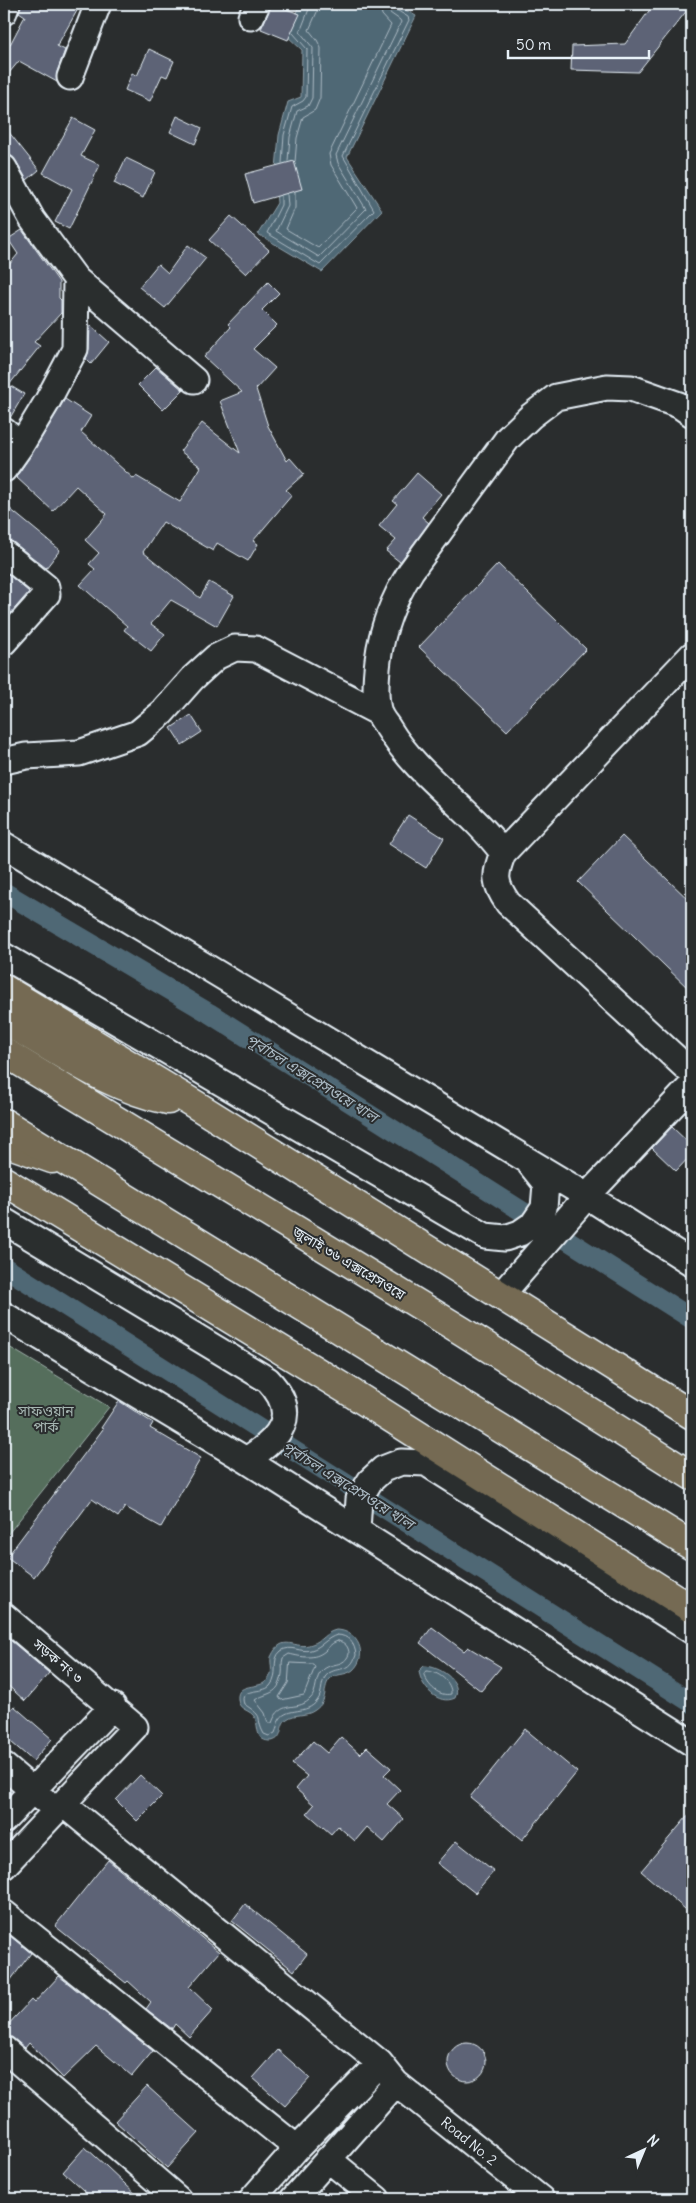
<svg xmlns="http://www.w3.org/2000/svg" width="696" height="2203" viewBox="0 0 696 2203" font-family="Delius,'Noto Sans Bengali',sans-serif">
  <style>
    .green { fill: #556e5c; stroke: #9eb0aa }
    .water { fill: #506875; stroke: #8d9fa9 }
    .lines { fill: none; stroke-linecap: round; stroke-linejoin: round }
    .shore { stroke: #abbac4; stroke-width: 1 }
    .canal { stroke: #506875; stroke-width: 20 }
    .building { fill: #5d6476; stroke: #e8f1f8 }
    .minor-casing { stroke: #e8f1f8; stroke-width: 29 }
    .major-casing { stroke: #e8f1f8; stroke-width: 31 }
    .highway-casing { stroke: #e8f1f8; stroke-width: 31 }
    .minor { stroke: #2a2d2e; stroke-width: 25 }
    .major { stroke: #746b52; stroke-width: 28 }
    .highway { stroke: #746b52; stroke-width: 28 }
    .labels { text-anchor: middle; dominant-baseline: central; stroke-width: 4; stroke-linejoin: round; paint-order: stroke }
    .street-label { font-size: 14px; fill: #e8f1f8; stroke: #2a2d2e }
    .park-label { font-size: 14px; fill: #a6b6b2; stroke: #2a2d2e }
    .water-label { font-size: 15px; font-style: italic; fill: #abbac4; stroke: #2a2d2e }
  </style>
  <rect width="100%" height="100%" fill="#2a2d2e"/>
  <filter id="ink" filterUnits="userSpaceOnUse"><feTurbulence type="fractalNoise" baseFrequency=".02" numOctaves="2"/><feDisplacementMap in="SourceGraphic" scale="10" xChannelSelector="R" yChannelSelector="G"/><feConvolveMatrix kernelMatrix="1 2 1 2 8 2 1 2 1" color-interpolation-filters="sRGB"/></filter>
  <g filter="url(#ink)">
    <path class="green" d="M4 1344 109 1407 4 1539Z"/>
    <path class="water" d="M300 4H395L416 16 347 157 382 210 322 272 258 234 277 203 275 180 279 135 288 102 301 97 302 50 286 35Z
      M336 1630C358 1630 369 1655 353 1670 346 1676 334 1673 329 1680 322 1690 329 1700 315 1710 306 1717 295 1713 287 1719 278 1725 285 1741 269 1741 255 1740 259 1727 255 1718 251 1709 238 1711 238 1699 236 1680 265 1692 270 1676 273 1670 270 1664 271 1657 283 1631 295 1651 312 1644 322 1641 324 1633 336 1630Z
      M424 1666C439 1666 463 1681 455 1698 438 1706 421 1687 419 1671Z"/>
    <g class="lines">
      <path class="shore" d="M288 161 290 137 297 111 308 106 312 98 313 48 300 32 311 4
        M295 162 297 138 303 117 315 110 320 98 321 48 317 40 309 30 317 12 318 4
        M282 163 284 135 292 107 303 101 306 97 307 49 293 33
        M295 192V208L286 229 318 248 357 208 331 165 329 154 391 25 382 15 380 4
        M287 194 288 206 276 231 319 257 366 209 338 163 336 155 401 22 400 20 390 13 387 4
        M281 196V205L267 233 320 265 374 210 343 156 409 20 408 17 395 9 394 4
        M337 1635C349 1635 355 1644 356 1655 350 1673 341 1666 329 1673 319 1680 324 1693 317 1701 307 1715 287 1707 280 1719 277 1723 277 1729 275 1733L269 1736 264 1734C254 1716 267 1719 244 1704 238 1687 263 1694 270 1686 280 1675 270 1660 281 1651 291 1644 300 1653 311 1650 322 1647 326 1638 337 1635Z
        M338 1641C345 1642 349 1647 349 1654 344 1667 334 1662 324 1669 313 1677 319 1692 309 1700 296 1712 280 1699 272 1723H268L265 1713 255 1700C267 1692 279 1696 282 1674 283 1668 281 1664 283 1658L289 1654C302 1657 314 1660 325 1651 330 1646 331 1643 338 1641Z
        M290 1663 313 1664 315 1667 304 1695 281 1700 279 1697 288 1683Z
        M426 1671C438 1671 452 1682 451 1694 439 1697 428 1686 424 1675Z"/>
      <path class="canal" d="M4 892 209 1013 692 1319
        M4 1267 692 1703"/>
    </g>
    <path class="building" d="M21 4H69L78 9 57 46 65 50 57 72V82L19 61 4 79V56L25 16 19 12Z
      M272 4 300 14 288 40 261 29Z
      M654 4H692L638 72 571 70 572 46 625 44Z
      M149 49 174 61 167 77 162 75 150 101 125 90 132 73 137 76Z
      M177 116 202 128 195 144 170 132Z
      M73 118 95 130 81 156 100 165 69 229 55 222 72 189 43 173Z
      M4 126 39 170 27 180 16 161 11 156 4 154Z
      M126 158 155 172 143 198 114 183Z
      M294 161 302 189 253 203 245 174Z
      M231 216 269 250 246 274 209 240Z
      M22 230 59 282V298L61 300V313L34 342 40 346 9 385 24 394 10 418 4 417V271L18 254 8 239Z
      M188 245 206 258 165 308 139 287 158 264 168 273Z
      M268 282 279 293 262 310 277 325 253 349 275 368 256 389 268 426 287 461 290 458 304 474 286 490 292 495 253 541 258 544 248 561 217 543 213 551 163 522 143 552 200 598 209 582 234 596 217 626 171 600 151 624 165 634 151 651 124 630 127 626 80 585 95 569 89 564 99 553 85 540 107 514 76 486 53 511 16 477 33 452 65 399 91 416 81 432 134 479 136 476 180 502 201 467 180 451 202 423 240 453 220 401 242 392 204 357 231 327 228 324Z
      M90 325 109 342 91 364 86 359 89 349Z
      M156 367 183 390 163 410 138 385Z
      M417 473 441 494 422 517 429 523 400 562 386 551 396 540 379 526 397 504 393 501Z
      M4 504 60 550 46 568 13 542 4 539Z
      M498 564 586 649 507 731 419 647Z
      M4 571 29 592 4 621Z
      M191 715 202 732 182 745 171 728Z
      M408 815 444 838 426 868 389 844Z
      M622 836 692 903V992L578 882Z
      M672 1127 692 1146V1154L676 1171 652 1148Z
      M119 1401 153 1423 150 1428 201 1458 161 1527 125 1507 118 1517 92 1499 34 1577 7 1557 103 1429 101 1428Z
      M432 1627 464 1651 468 1647 501 1667 481 1691 420 1643Z
      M4 1635 49 1673 25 1701 4 1682Z
      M14 1706 52 1739 33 1761 4 1736V1718Z
      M525 1729 577 1772 522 1840 470 1797Z
      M341 1737 360 1754 367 1747 391 1768 384 1775 400 1790 387 1804 404 1819 384 1842 367 1827 355 1841 338 1826 331 1834 307 1813 314 1805 296 1789 307 1776 292 1764 313 1741 327 1753Z
      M140 1775 162 1796 137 1821 116 1800Z
      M692 1811V1915L641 1871Z
      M456 1841 494 1871 475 1893 437 1863Z
      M108 1860 219 1952 189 1987 213 2010 189 2037 175 2024 172 2029 146 2009 151 2002 128 1981 126 1983 55 1926Z
      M245 1904 307 1954 294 1971 232 1921Z
      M4 1931 31 1953 4 1989Z
      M59 1976 153 2051 132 2076 96 2046 63 2078 29 2043 25 2048 13 2038 4 2034V2029L31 2000 34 2003Z
      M448 2062a19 19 0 1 1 38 0a19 19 0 1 1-38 0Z
      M278 2050 310 2078 285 2106 253 2078Z
      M147 2086 199 2133 167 2168 115 2121Z
      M85 2147 106 2166 141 2199H93L63 2172Z"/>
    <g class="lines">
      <defs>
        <path id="minor" d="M4 12 7 4
          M251 17 257 4
          M70 77 98 4
          M4 168 32 219 76 279 194 380
          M4 431 21 445
          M4 469 21 445 47 402 75 349 76 279
          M4 553 46 587 47 594 4 642
          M692 655 503 853C494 875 494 883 508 903L692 1073
          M4 761 26 756 79 753 138 733 162 713 193 678 216 657 235 648 256 649 379 713
          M4 845 587 1196 692 1263
          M503 853C469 807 419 778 389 729 386 724 381 719 379 713 374 697 376 676 378 660 382 628 394 598 411 571L508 438 531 416 556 397 607 387 631 388 679 405 692 414
          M4 956 485 1236 505 1238 520 1233 533 1224 544 1208 546 1184 530 1164
          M4 1221 268 1380C301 1415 280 1439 246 1460
          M501 1295 587 1196 692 1085
          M4 1315 246 1460 692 1743
          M357 1530 359 1499 370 1481 383 1469 401 1462 426 1463 692 1631
          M4 1616 135 1727 4 1866
          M4 1766 44 1800
          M63 1804 380 2063 396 2083 541 2199
          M4 1820 113 1706
          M4 1913 297 2148
          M4 2049 178 2199
          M328 2159 377 2199
          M252 2199 297 2148 380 2063
          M293 2199 396 2083"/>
        <path id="major" d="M4 989 196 1105 692 1415
          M4 1020C56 1049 108 1088 168 1100
          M4 1142 52 1159
          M4 1181 347 1390 692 1609"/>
        <path id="highway" d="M4 1052 462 1331 692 1476
          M4 1123 692 1546"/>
      </defs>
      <use href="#minor" class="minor-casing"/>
      <use href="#major" class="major-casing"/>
      <use href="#highway" class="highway-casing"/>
      <use href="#minor" class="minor"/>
      <use href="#major" class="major"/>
      <use href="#highway" class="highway"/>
    </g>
  </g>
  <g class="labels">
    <g class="street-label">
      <text transform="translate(349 1263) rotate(31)">জুলাই ৩৬ এক্সপ্রেসওয়ে</text>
      <text transform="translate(58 1661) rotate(40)">সড়ক নং ৩</text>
      <text transform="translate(469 2141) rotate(39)">Road No. 2</text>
    </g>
    <g class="park-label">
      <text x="46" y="1411">সাফওয়ান<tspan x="46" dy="16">পার্ক</tspan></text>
    </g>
    <g class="water-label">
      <text transform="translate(312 1078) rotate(32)">পূর্বাচল এক্সপ্রেসওয়ে খাল</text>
      <text transform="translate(348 1485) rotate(32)">পূর্বাচল এক্সপ্রেসওয়ে খাল</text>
    </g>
  </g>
  <rect width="696" height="2203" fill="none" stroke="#2a2d2e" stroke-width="20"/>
  <rect x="10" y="10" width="676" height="2183" fill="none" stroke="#e8f1f8" stroke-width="2" filter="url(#ink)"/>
  <g transform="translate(644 2150) rotate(44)" stroke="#2a2d2e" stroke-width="4" paint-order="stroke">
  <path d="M0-4L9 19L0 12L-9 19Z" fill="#e8f1f8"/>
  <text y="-8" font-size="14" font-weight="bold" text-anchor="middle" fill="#e8f1f8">N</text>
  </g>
  <path d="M508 50v8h141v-8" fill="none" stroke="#e8f1f8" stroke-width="2.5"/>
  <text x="516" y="50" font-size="15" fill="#e8f1f8" stroke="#2a2d2e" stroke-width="4" paint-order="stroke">50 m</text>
</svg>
